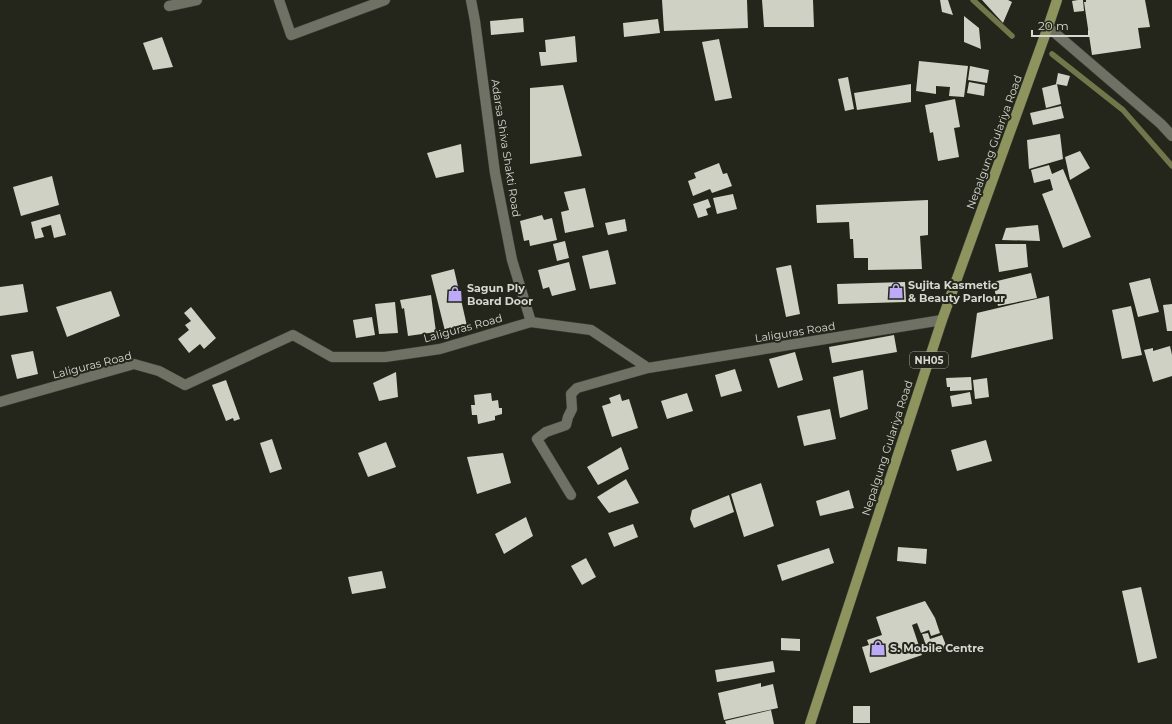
<svg xmlns="http://www.w3.org/2000/svg" width="1172" height="724" viewBox="0 0 1172 724" font-family="Montserrat,sans-serif">
  <style>
    .lines { fill: none; stroke-linecap: round; stroke-linejoin: round }
    .stream { stroke: #71774b; stroke-width: 5.5 }
    .building { fill: #ced1c3 }
    .minor-casing { stroke: #42433b; stroke-width: 11 }
    .primary-casing { stroke: #42433b; stroke-width: 11 }
    .minor { stroke: #6f7165; stroke-width: 10 }
    .primary { stroke: #8d945d; stroke-width: 10 }
    .labels { text-anchor: middle; dominant-baseline: central; stroke-width: 4; stroke-linejoin: round; paint-order: stroke }
    .shield { fill: #24261b; stroke: #a1a39a; stroke-width: 1 }
    .shield-label { font-size: 10px; font-weight: bold; fill: #d7d8d1 }
    .street-label { font-size: 11px; fill: #d7d8d1; stroke: #24261b }
    .poi-label { font-size: 11px; font-weight: bold; fill: #d7d8d1; stroke: #24261b; text-anchor: start }
  </style>
  <rect width="100%" height="100%" fill="#24261b"/>
  <g class="lines">
    <path class="stream" d="M973 0 1012 36
      M1052 54 1123 110 1172 166"/>
  </g>
  <path class="building" d="M662 0H747L748 28 664 31Z
    M762 0H813L814 27H764Z
    M940 0H948L953 15 942 12Z
    M982 0H1008L1012 2 1003 23Z
    M1078 0H1083L1084 11 1074 12 1072 1Z
    M1086 0H1145L1150 27 1138 28 1141 48 1092 55 1084 2H1086Z
    M964 16 979 28 981 49 964 42Z
    M523 18 524 32 491 35 490 21Z
    M658 19 660 33 624 37 623 23Z
    M575 36 577 62 541 66 539 52H546L545 40Z
    M162 37 173 67 153 70 143 43Z
    M719 39 732 98 715 101 702 42Z
    M919 61 968 66 964 97 949 96 950 87 936 86V94L916 91Z
    M970 66 989 70 987 83 968 80Z
    M1058 73 1070 76 1067 86 1056 84Z
    M848 77 854 109 845 111 838 79Z
    M969 82 985 85 984 96 967 93Z
    M911 84V102L857 110 854 93Z
    M1057 84 1061 104 1046 108 1042 88Z
    M563 85 582 156 530 164V88Z
    M955 99 960 127 954 128 959 157 938 161 933 132 930 133 925 105Z
    M1061 106 1064 118 1033 125 1030 113Z
    M1060 134 1063 159 1029 169 1027 140Z
    M461 144 464 172 436 178 427 153Z
    M1080 151 1090 168 1070 180 1065 157Z
    M719 163 723 174 727 173 732 186 712 193 710 189 693 196 688 181 696 178 694 173Z
    M1049 165 1052 174 1063 169 1091 237 1063 248 1042 194 1053 190 1050 179 1034 183 1031 170Z
    M52 176 59 205 21 216 13 187Z
    M585 188 594 227 565 233 561 212 569 210 564 192Z
    M733 194 737 209 717 214 713 198Z
    M708 199 711 207 706 209 708 215 698 218 693 204Z
    M928 200V235L920 236 922 269 868 270V258H854L853 239H850L849 222 817 223 816 205Z
    M60 214 66 235 54 238 51 225 41 228 44 237 35 239 31 222Z
    M542 215 544 220 552 218 557 240 530 246 529 240 524 241 520 221Z
    M625 219 627 231 608 235 605 223Z
    M1038 225 1040 241 1002 240 1006 228Z
    M565 241 569 258 557 261 553 244Z
    M995 244H1026L1028 267 999 272Z
    M608 250 616 284 590 289 582 256Z
    M569 262 576 290 552 296 549 287 543 289 538 270Z
    M791 265 800 314 786 317 776 268Z
    M454 269 467 326 445 331 431 275Z
    M1031 273 1037 298 998 306 993 282Z
    M1150 278 1159 312 1138 317 1129 283Z
    M905 282 906 302 838 304 837 284Z
    M23 284 28 312 0 316V287Z
    M111 291 120 316 67 337 56 307Z
    M431 295 436 332 408 336 404 308 402 309 400 300Z
    M1049 296 1053 339 971 358 977 313Z
    M395 302 398 333 379 334 375 304Z
    M1172 304V331H1167L1163 305Z
    M1131 306 1142 355 1122 359 1112 310Z
    M191 307 216 338 204 349 200 344 189 353 178 339 189 330 185 325 191 321 184 313Z
    M372 317 375 335 356 338 353 320Z
    M894 335 897 352 832 363 829 347Z
    M1170 346 1172 355V376L1153 382 1144 350 1153 348V351Z
    M33 351 38 374 17 379 11 355Z
    M795 352 803 380 778 388 769 359Z
    M735 369 742 391 721 397 715 375Z
    M863 370 868 409 840 418 833 377Z
    M396 372 398 397 379 401 373 383Z
    M971 377 972 390 950 391V387H947L946 378Z
    M987 378 989 397 975 399 973 380Z
    M226 380 240 419 234 421 233 418 226 421 212 385Z
    M970 392 972 404 952 407 950 396Z
    M491 393 492 401 498 400 499 408H502V414L495 416V420L478 424 477 415H472L471 405H475L474 395Z
    M687 393 693 411 667 419 661 401Z
    M620 394 622 401 629 399 638 428 612 437 602 406 611 403 609 398Z
    M830 409 836 439 804 446 797 416Z
    M272 439 282 469 270 473 260 443Z
    M986 440 992 461 957 471 951 450Z
    M386 442 396 467 368 477 358 453Z
    M621 447 629 469 598 485 587 467Z
    M503 453 511 483 477 494 467 457Z
    M626 479 639 503 609 513 597 497Z
    M761 483 774 526 744 537 731 494Z
    M849 490 854 508 820 516 816 501Z
    M729 495 734 512 694 528 690 519 692 510Z
    M526 517 533 536 504 554 495 534Z
    M633 524 638 537 614 547 608 533Z
    M898 547 927 549 926 564 897 561Z
    M829 548 834 563 782 581 777 565Z
    M586 558 596 577 582 585 571 566Z
    M382 571 386 588 352 594 348 577Z
    M1141 587 1157 658 1138 663 1122 591Z
    M925 601 935 618 940 633 931 636 929 630 921 633 917 623 912 625 922 655 870 673 862 647 869 645 867 640 882 635 876 617Z
    M928 633 930 639 942 635 947 648 929 654 922 634Z
    M781 638 800 639V651L781 650Z
    M773 661 775 672 717 682 715 670Z
    M761 683V687L773 684 778 708 724 720 718 693Z
    M853 706H870V723H853Z
    M771 710 774 724H726L725 721Z"/>
  <g class="lines">
    <defs>
      <path id="minor" d="M279 0 291 35 385 0
        M471 0 475 21 495 173 512 260 531 322
        M169 6 197 0
        M1048 27 1161 124 1172 136
        M0 402 134 364 159 371 185 385 293 335 332 357H385L440 349 531 322 591 330 648 368 942 320
        M571 495 537 439 546 432 566 425 568 417 572 409 571 394 577 388 648 368"/>
      <path id="primary" d="M810 724 942 320 1048 27 1057 0"/>
    </defs>
    <use href="#minor" class="minor-casing"/>
    <use href="#primary" class="primary-casing"/>
    <use href="#minor" class="minor"/>
    <use href="#primary" class="primary"/>
  </g>
  <defs>
    <symbol id="shop-bare" viewBox="-9 -9 18 18"><path d="M-5-2.5h2.3a2.7 3.5 0 0 1 5.4 0H5L5.5 6h-11ZM-1.5-2.5h3a1.5 2.3 0 0 0-3 0Z" fill="#bcaaf6" stroke="#24261b" stroke-width="2.5" paint-order="stroke"/></symbol>
  </defs>
  <g fill-rule="evenodd">
    <use href="#shop-bare" x="885" y="280" width="22" height="22"/>
    <use href="#shop-bare" x="444" y="283" width="22" height="22"/>
    <use href="#shop-bare" x="867" y="637" width="22" height="22"/>
  </g>
  <g class="labels">
    <rect class="shield" x="910" y="352" width="38" height="16" rx="3"/>
    <g class="shield-label">
      <text x="929" y="360">NH05</text>
    </g>
    <g class="street-label">
      <text transform="translate(994 142) rotate(-70)">Nepalgung Gulariya Road</text>
      <text transform="translate(506 148) rotate(81)">Adarsa Shiva Shakti Road</text>
      <text transform="translate(463 328) rotate(-15)">Laliguras Road</text>
      <text transform="translate(795 332) rotate(-9)">Laliguras Road</text>
      <text transform="translate(92 365) rotate(-14)">Laliguras Road</text>
      <text transform="translate(887 448) rotate(-72)">Nepalgung Gulariya Road</text>
    </g>
    <g class="poi-label">
      <text x="908" y="285">Sujita Kasmetic<tspan x="908" dy="13">&amp; Beauty Parlour</tspan></text>
      <text x="467" y="288">Sagun Ply<tspan x="467" dy="13">Board Door</tspan></text>
      <text x="890" y="648">S. Mobile Centre</text>
    </g>
  </g>
  <path d="M1032 30v6h57v-6" fill="none" stroke="#d7d8d1" stroke-width="2"/>
  <text x="1038" y="30" font-size="12" fill="#d7d8d1" stroke="#24261b" stroke-width="3" paint-order="stroke">20 m</text>
</svg>
